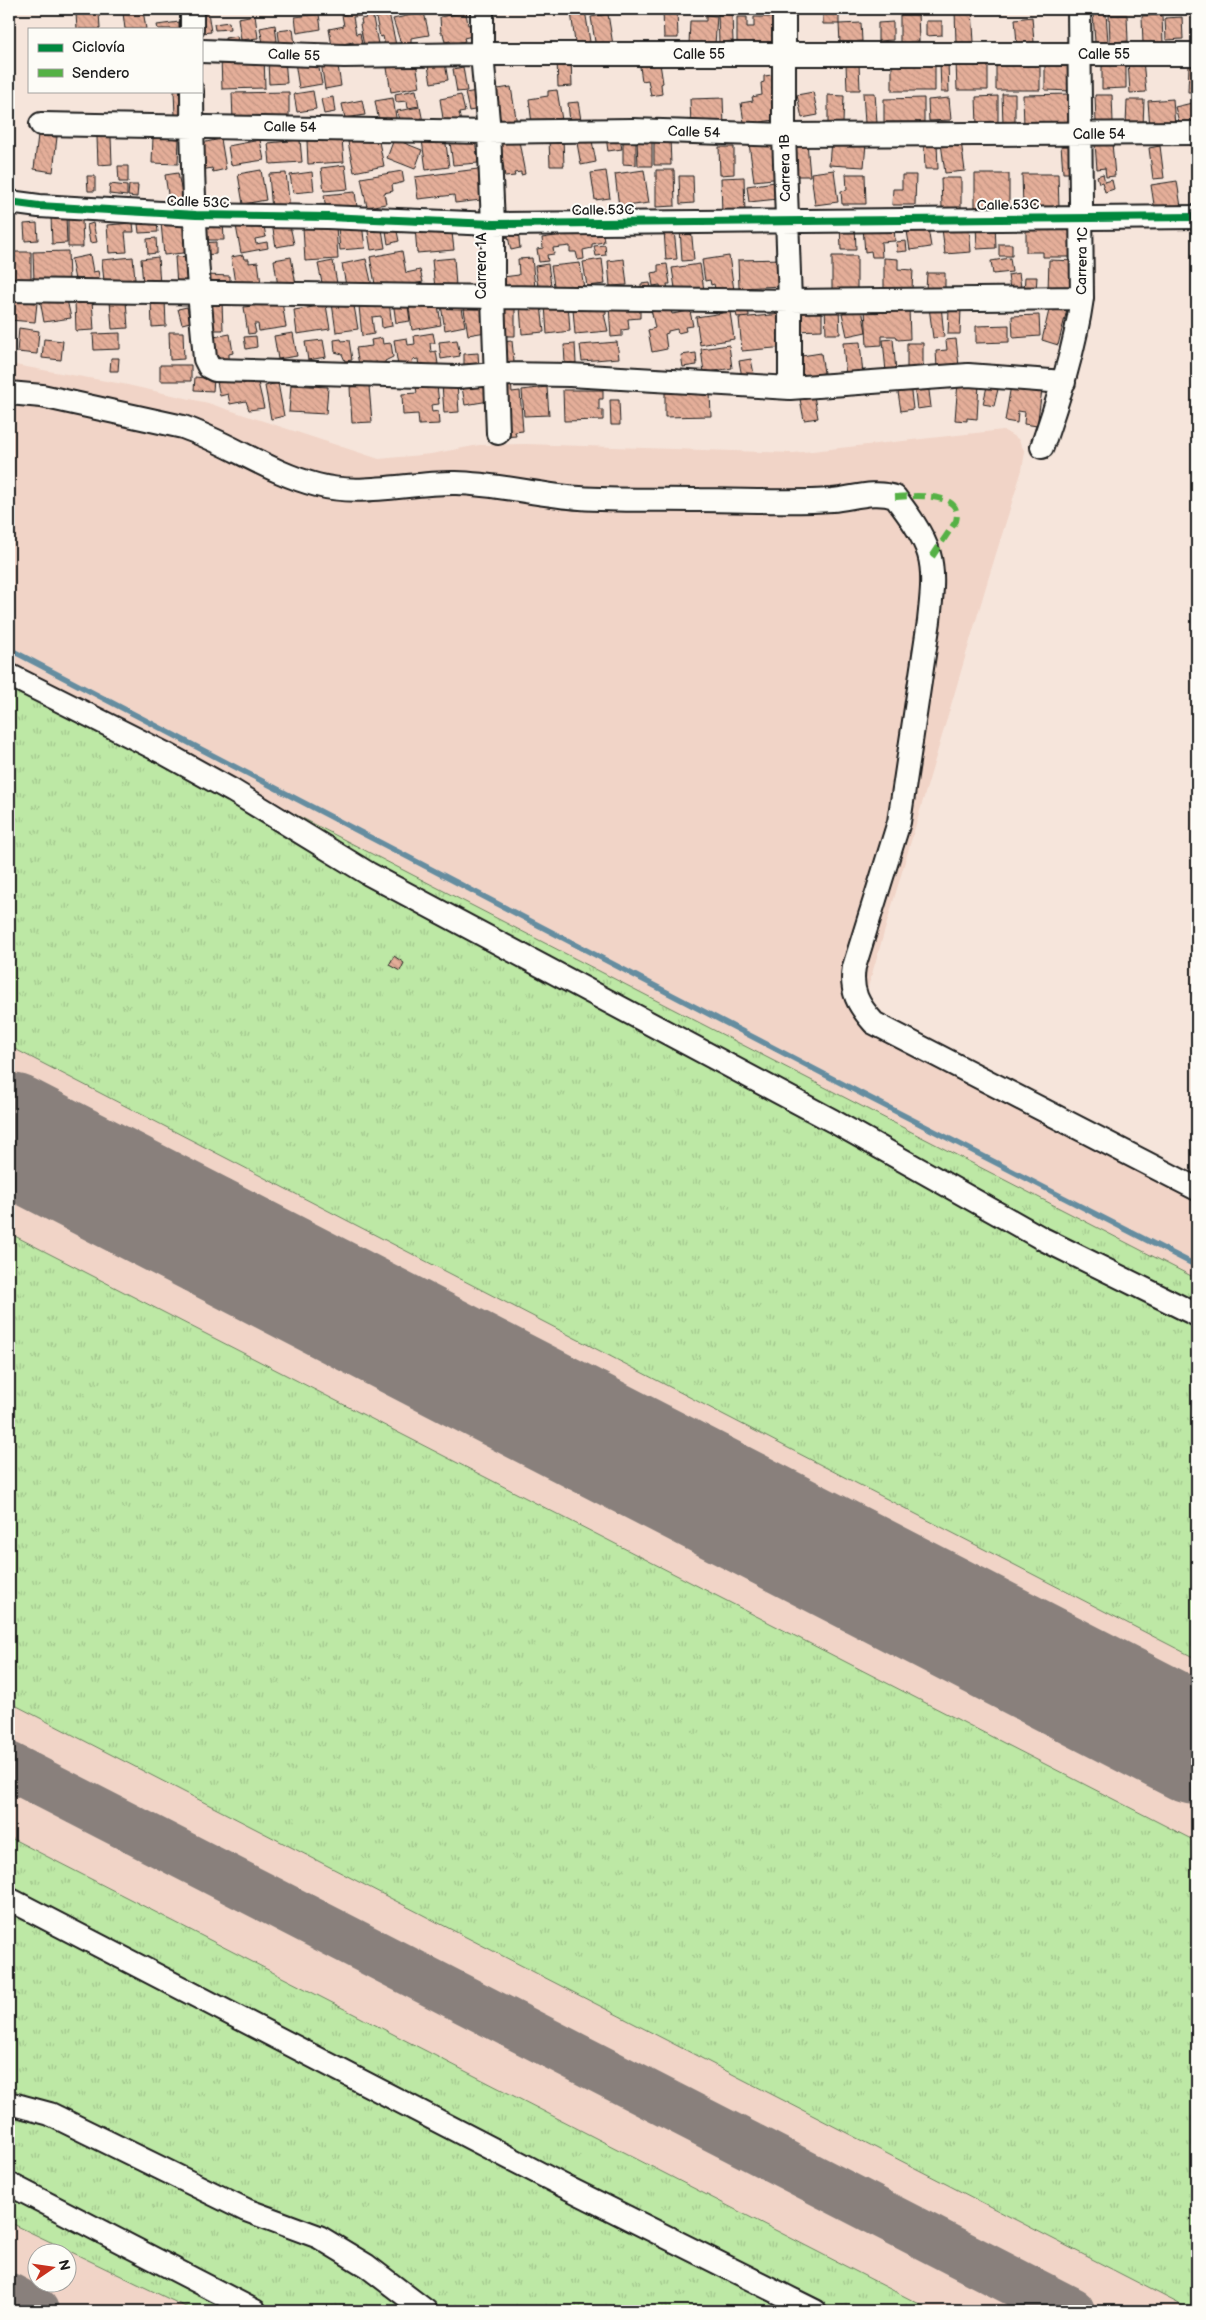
<svg xmlns="http://www.w3.org/2000/svg" width="1206" height="2320" viewBox="0 0 1206 2320" font-family="'Balsamiq Sans',sans-serif">
  <style>
    .built { fill: #f1d4c7; fill-rule: evenodd }
    .grass { fill: url(#grass-tufts); stroke: #6c8260 }
    .lines { fill: none; stroke-linecap: round; stroke-linejoin: round }
    .stream { stroke: #658da0; stroke-width: 5.5 }
    .taxiway { stroke: #89807c; stroke-width: 48 }
    .runway { stroke: #89807c; stroke-width: 120 }
    .building { fill: url(#building-back-hatch); stroke: #1c1c1c }
    .minor-casing { stroke: #1c1c1c; stroke-width: 26 }
    .minor { stroke: #fdfcf7; stroke-width: 22 }
    .quiet { stroke: #55b145; stroke-width: 6; stroke-dasharray: 12 6; stroke-linecap: butt }
    .cycleway-casing { stroke: #fdfcf7; stroke-width: 11 }
    .cycleway { stroke: #00873e; stroke-width: 8 }
    .labels { text-anchor: middle; dominant-baseline: central; stroke-width: 4; stroke-linejoin: round; paint-order: stroke }
    .street-label { font-size: 14px; fill: #1c1c1c; stroke: #fdfcf7 }
  </style>
  <defs>
    <pattern id="grass-tufts" width="24" height="20" patternUnits="userSpaceOnUse" patternTransform="scale(1.25)"><rect width="24" height="20" fill="#bde8a5"/><path d="M3 7l-1-3M5 7V3M7 7l1-3M15 17l-1-3M17 17v-4M19 17l1-3" fill="none" stroke="#a2c68d"/></pattern>
    <pattern id="building-back-hatch" width="6" height="6" patternUnits="userSpaceOnUse" patternTransform="scale(1.25)"><rect width="6" height="6" fill="#e4ae99"/><path d="M-1 5l2 2M0 0l6 6M5-1l2 2" fill="none" stroke="#c39583"/></pattern>
  </defs>
  <rect width="100%" height="100%" fill="#f6e5db"/>
  <filter id="ink" filterUnits="userSpaceOnUse"><feTurbulence type="fractalNoise" baseFrequency=".02" numOctaves="2"/><feDisplacementMap in="SourceGraphic" scale="10" xChannelSelector="R" yChannelSelector="G"/><feConvolveMatrix kernelMatrix="1 2 1 2 8 2 1 2 1" color-interpolation-filters="sRGB"/></filter>
  <g filter="url(#ink)">
    <path class="built" d="M9 364 123 384 208 403 379 459 431 454 479 445 525 444 794 453 1003 430 1018 439 1025 452 1022 470 987 583 866 994 871 1011 1197 1179V2311H9ZM38 2252H68V2282H38Z"/>
    <path class="grass" d="M9 667 1197 1279V1659L9 1046Z
      M9 1233 1197 1842V2311H1193L9 1702Z
      M9 1837 933 2311H194L9 2222Z"/>
    <g class="lines">
      <path class="stream" d="M9 649 864 1095 1197 1266"/>
      <path class="taxiway" d="M9 1766 1071 2311
        M9 2297 35 2311"/>
      <path class="runway" d="M9 1133 1197 1745"/>
    </g>
    <path class="building" d="M527 9H545L527 12Z
      M823 9H839V24H823Z
      M878 9H896V10L878 11Z
      M1026 9H1051V11L1026 10Z
      M1144 9H1164V12H1144Z
      M1176 9H1197V11L1176 10Z
      M143 10 146 29H125L123 13Z
      M585 10 591 48 576 50 571 12Z
      M677 10 678 38H664L663 11Z
      M972 10 974 42 956 43 955 11Z
      M360 11 361 16 353 17 356 34 360 33 362 44 353 46V42L332 46 329 29 344 26 342 15Z
      M99 12 100 29H77L76 14Z
      M208 12 211 32 201 33 197 14Z
      M374 12 376 17 373 18 378 44 364 46 360 24H362L361 19 366 18 365 14Z
      M424 12 429 35 411 38V45L401 44 393 19Z
      M466 12 468 25 473 24 476 35 464 38 465 41 451 44 450 41 445 42 443 33H441L440 17Z
      M900 12H918L919 41 900 42Z
      M389 13 396 45 385 47 383 36 380 37 376 18Z
      M1106 13 1108 42H1095L1093 14Z
      M319 14 321 29 297 33 295 17Z
      M608 14 613 45 596 48 591 17Z
      M718 14H732L733 41 719 42Z
      M255 15 258 38 241 40 238 18Z
      M706 15 717 16 715 45 689 44 690 21H706Z
      M1109 15H1127L1128 41 1110 42Z
      M1162 15 1163 43 1143 44 1142 16Z
      M737 17H747V27H754V17H777V45H737Z
      M1032 17 1034 42 1017 44 1015 19Z
      M1182 17 1183 39 1166 40 1165 18Z
      M926 21H942V35L926 36Z
      M179 22V29H158L157 25Z
      M229 22 230 29 215 30 214 24Z
      M893 22V40L878 41V23Z
      M861 23 862 41 840 43 839 24Z
      M275 25 277 41 263 43 260 28Z
      M293 29 295 45 280 47 278 31Z
      M237 36 239 48 227 49 225 38Z
      M264 55 265 88 222 89 221 57Z
      M659 57 663 83 661 84 662 94 651 96 648 80 642 81 639 60Z
      M285 58 287 83 269 84 268 60Z
      M317 58 322 84 299 88 295 62Z
      M337 59 341 86 325 89 321 62Z
      M557 59H571L572 86 558 87Z
      M1102 60H1126V88L1102 89Z
      M1143 60 1146 92 1130 93 1128 61Z
      M988 61V90H957L956 62Z
      M1045 61 1072 62V91L1045 90Z
      M940 62H948L949 92H941Z
      M996 62H1040V90H996Z
      M416 63 420 87 391 92 387 68Z
      M445 63 448 80 431 83 428 66Z
      M846 64H859L860 90H847Z
      M892 66H935V91H892Z
      M1189 66 1197 67V92H1188Z
      M463 67 467 91 457 92 453 69Z
      M781 74 780 119 761 122 762 127 745 129 741 103 753 101 752 97 762 95 761 83 764 82V76Z
      M497 84 498 89 511 87 517 124 495 127 488 86Z
      M416 90 419 106 408 108 407 101 396 102 395 94Z
      M557 90 562 120 532 124 529 99 548 96V91Z
      M174 91H185L186 115H175Z
      M313 91 316 109 297 112 294 94Z
      M477 91 480 109 469 111 465 93Z
      M289 92V120L233 121 232 93Z
      M813 92 818 115 802 118 797 95Z
      M863 93H875L877 123H865Z
      M1002 94H1015V124H1003Z
      M1070 94 1071 125 1024 126 1023 95Z
      M461 95 465 112 459 113 461 122 444 125 440 99Z
      M828 95 844 96 843 123H828Z
      M1095 95H1112L1113 122 1096 123Z
      M998 96V125H977L976 97Z
      M333 97 335 112 324 114 321 99Z
      M393 98 397 124 380 127 375 101Z
      M723 98 724 126 691 127 690 99Z
      M924 98V122H884V99Z
      M949 98 951 120 929 121 928 100Z
      M1173 99 1175 126 1150 128 1148 101Z
      M1197 99V113L1194 100Z
      M362 100 365 115 345 118 342 104Z
      M1127 100H1144L1143 126H1126Z
      M578 102 581 120 570 122 568 103Z
      M1192 103 1197 125 1181 129 1175 107Z
      M420 107 423 122 400 126 397 111Z
      M38 135 57 137 53 172 34 169Z
      M619 135 622 149 608 151 606 137Z
      M445 136 449 167 426 170 422 140Z
      M623 136H636V165L623 164Z
      M97 137H111L112 164 98 165Z
      M153 137 179 139 178 164 152 163Z
      M378 137 384 166 354 172 348 142Z
      M654 137H670L671 165H654Z
      M563 138 564 166H550L549 139Z
      M652 138V166H638L637 139Z
      M221 139 226 169 213 172 212 168 201 170 196 144Z
      M342 139 344 162 308 164 307 141Z
      M394 139 422 150 415 169 387 158Z
      M475 139 478 163 453 165 450 142Z
      M260 140 264 160 231 165 228 146Z
      M300 140 302 162 270 164 268 143Z
      M776 140 782 178 754 181 749 143Z
      M831 140 866 143 864 167 829 165Z
      M519 141 525 174 521 175V172L514 173 515 176 505 177 500 143Z
      M592 141 596 162 581 165 577 143Z
      M961 141 965 171 945 173 941 143Z
      M807 142 810 176H797L794 143Z
      M924 143H937L938 169H925Z
      M1112 143 1115 176 1106 177 1105 168 1097 169 1095 144Z
      M1074 144 1076 173H1063L1061 145Z
      M1160 146 1164 178 1153 179 1149 148Z
      M719 147H734V174L720 175Z
      M345 165 348 189 324 191 321 168Z
      M118 166H128V182H119Z
      M478 169 481 200 455 203 454 195 418 199 415 177Z
      M261 170 266 200 243 204 238 174Z
      M644 170 649 203 619 207 615 174Z
      M656 170H674L675 206 656 207Z
      M834 170 838 202 815 205 811 173Z
      M402 171 404 182 392 185 393 191 384 193 386 204 367 207 361 178Z
      M606 171 610 198 595 200 591 173Z
      M312 172 314 191 293 193 290 175Z
      M178 173 184 204 170 207 165 175Z
      M286 173 290 209 272 211 269 174Z
      M846 174H865L866 204H842L841 191 847 190Z
      M975 174H1009V207H975Z
      M1022 174H1058L1059 208H1023Z
      M1103 174 1105 182 1112 180 1114 189 1105 192 1102 182 1099 183 1097 176Z
      M902 175H916L915 205H892L893 189H902Z
      M87 176H95V191H88Z
      M679 176H693L694 203 680 204Z
      M744 177 745 214 722 216 721 178Z
      M941 178H961V208H942Z
      M1177 181 1181 207 1155 211 1151 185Z
      M775 182 778 199 749 202 747 186Z
      M110 184 127 186V196L109 194Z
      M129 185H138L137 197 128 196Z
      M355 192 357 207 326 211 324 195Z
      M51 216H66L67 243 52 244Z
      M68 219H82L83 247H68Z
      M200 220H223L224 240H201Z
      M190 221 192 252 164 255 161 223Z
      M263 221 266 237 255 239 256 244 267 242 268 248 241 253 236 226Z
      M289 221 294 244 276 247 272 224Z
      M395 222 399 241 388 244 385 224Z
      M927 222 931 247 910 250 907 231Z
      M37 223 38 240 25 241 24 224Z
      M93 223 97 242 90 243 87 225Z
      M133 223 134 232H125L127 252 109 253 107 225Z
      M157 223 158 232 139 233 138 224Z
      M381 223 385 248 371 250 367 226Z
      M840 223H855L856 250H841Z
      M995 223 996 248 977 249 976 224Z
      M1026 223H1076V257H1043V252H1026Z
      M362 224 365 248 340 250 338 227Z
      M451 224 454 250 417 253 415 227Z
      M336 225 338 259 305 261 303 227Z
      M969 225 971 252 945 254 942 228Z
      M894 226 895 241 881 242 882 257H872L871 251 865 252 863 228Z
      M503 227 518 230 520 248 511 250 508 237 505 238Z
      M602 227 604 242 592 244V248L583 250 584 259 578 260 576 252H570V246L553 248 554 254 547 255 548 261 539 262 537 249 543 248 542 238 562 235V231Z
      M691 227 694 260 682 261 680 228Z
      M664 230H674L677 259 666 260Z
      M156 238 157 253 148 254 147 239Z
      M906 241 907 251 897 252 896 242Z
      M216 242V254L202 255V243Z
      M999 244H1012V256H999Z
      M605 245 606 255 596 256 594 246Z
      M9 250H10L11 281H9Z
      M68 251 69 281 34 282 33 252Z
      M402 251 406 273 420 270 423 282 380 291 379 283 375 284 370 257Z
      M13 252H31V281H13Z
      M90 255 93 272 98 271 100 281 76 285 71 259Z
      M243 255 244 259H249V263L258 262 262 291 236 290 231 257Z
      M190 256 192 285 177 286 175 257Z
      M729 256 734 290 716 293 714 284 711 285 710 280 705 281 702 260Z
      M832 256H857V290H832Z
      M133 257 135 279 104 282 102 260Z
      M158 257 160 284 143 285 141 259Z
      M291 257 297 290 279 293 274 260Z
      M454 258 456 286 435 288 432 260Z
      M532 258 535 288 504 287 503 277 519 275 518 259Z
      M884 258 898 259V269L913 270 912 289 884 288Z
      M1010 258 1012 272 993 274 991 261Z
      M366 259 372 286 347 291 342 264Z
      M602 259 605 284 587 286 583 262Z
      M624 259 627 285 610 286 608 261Z
      M784 259V286L739 288 738 260Z
      M1049 260 1077 261 1076 291 1048 290Z
      M333 261 338 289 324 292 318 264Z
      M580 263 584 288 555 292 551 266Z
      M548 264 552 292 539 294 535 266Z
      M667 264 670 284H667L668 290H661L660 285 653 286 651 273 658 272V265Z
      M700 264 704 290 676 295 672 268Z
      M927 273H945V290H926Z
      M1019 273 1021 287 1010 289 1008 275Z
      M207 275 230 276V286L206 285Z
      M1025 277H1037L1036 291H1024Z
      M650 283 651 288 641 289V284Z
      M66 295 71 318 44 322 40 300Z
      M151 299H165L166 326 152 327Z
      M407 299 410 321 396 323 393 301Z
      M92 300 94 330 76 331 75 301Z
      M126 300 128 328 112 329 110 301Z
      M353 300 358 329 336 332 332 303Z
      M9 301 37 303 35 322 9 320Z
      M207 302H222L223 330H208Z
      M282 302 286 327 259 331 258 324H254L256 333 248 334 244 307Z
      M389 302 392 326 382 328 381 316 372 317 374 334 362 336 359 306Z
      M461 302 465 326 445 330 441 305Z
      M748 302 749 316 737 317 734 304Z
      M503 303H515V336H503Z
      M568 303 570 331 547 334 545 305Z
      M438 304 441 325 412 330 409 308Z
      M326 305 330 329 297 334 294 310Z
      M541 305 544 332 522 334 520 307Z
      M670 305 672 314 690 311 693 326 685 327 686 331 678 333 677 329 668 331V333L665 334 667 349 652 352 648 330 655 328 651 309Z
      M941 305 944 337 933 338 929 307Z
      M482 306 486 332 468 335 464 309Z
      M606 306V314H604L608 331 575 334 573 309Z
      M609 306 640 308V318L628 319 629 329 622 330V336L611 337Z
      M1050 306 1067 310 1058 345 1042 340Z
      M187 307 190 322 182 324 178 309Z
      M825 307H839L840 334H826Z
      M909 307 910 339 898 340 896 336H882V345L867 346 865 309Z
      M793 308H822V330L794 331Z
      M862 309 866 332 847 336 842 313Z
      M949 309H961L960 334H948Z
      M730 312 734 339 700 345 696 317Z
      M782 314 785 347 742 351 739 318Z
      M1039 315 1040 336 1013 338 1012 316Z
      M1009 325V342L976 343V326Z
      M19 328 39 331 37 354 17 352Z
      M169 332H183L184 359 170 360Z
      M120 333V349L94 350 93 334Z
      M293 333 297 356 278 359 274 336Z
      M433 333 435 343H430L431 352 436 351 438 364 419 367 418 359 412 360 413 364 398 366 394 340 407 338 408 345 415 344 414 336Z
      M230 334 233 353 229 354V359L223 360V357H218L217 355 212 356 208 338Z
      M256 336 257 347 246 349 244 337Z
      M382 338 383 344 391 343 393 357 385 361 386 369 378 370 377 362 359 365 356 348 372 346 371 340Z
      M44 339 63 341 61 360 42 358Z
      M341 339 342 341 349 340 352 360 345 361 342 354 335 352 334 340Z
      M893 339 896 371 886 372 883 340Z
      M956 339 959 366 937 368 936 351 947 350 946 340Z
      M323 340 326 357 308 360 305 342Z
      M457 340 460 356 441 359 439 342Z
      M512 341 514 361 502 362 500 342Z
      M617 342 619 358 582 361 580 345Z
      M860 342 863 375 846 377 843 343Z
      M907 343H923V369H907Z
      M575 344 576 363H565L564 345Z
      M729 345 732 368 704 373 701 349Z
      M478 353 479 368 464 369V354Z
      M696 353 697 365 683 367 681 355Z
      M821 353 824 373 799 377 795 357Z
      M111 358H119L118 371H110Z
      M751 359 754 374 742 377 739 361Z
      M160 365H191V381H160Z
      M195 377 214 379 213 391 194 390Z
      M241 378 243 384 257 378 264 408 249 410 246 401 230 404 228 394 220 396 217 382Z
      M511 382 512 392 520 391 523 431 515 432 516 436 503 437 498 383Z
      M958 382 979 383 977 419 967 418V421L955 420Z
      M988 382 999 385 994 406 983 404Z
      M278 383 284 416 271 419 265 386Z
      M457 383 459 412 444 413 442 384Z
      M486 383 489 401 465 405 462 387Z
      M928 383 931 407 917 409 914 385Z
      M910 384 913 409 901 411 897 386Z
      M291 385 328 387 326 414 289 412Z
      M437 385 439 404 431 405 432 412 438 411 439 424 419 425 418 414 403 415 402 394 417 393 416 387Z
      M1011 385 1042 390 1037 426 1024 424 1025 412 1018 411 1017 423 1005 421Z
      M369 386 372 422 352 423 350 387Z
      M547 387 549 415 524 416 522 390Z
      M563 390H603V399H599V410H603V420L564 421Z
      M710 392 711 416 665 417V393Z
      M814 396 818 418 804 420 800 399Z
      M610 400H619L620 425H611Z
      M394 956 404 963 400 971 389 965Z"/>
    <g class="lines">
      <defs>
        <path id="minor" d="M482 9V54L489 132 493 224V298L498 433
          M784 9V135L790 301V388
          M192 29V9
          M201 51 344 56 482 54H1197
          M192 91C192 181 196 270 205 359L209 367 215 370 457 377 496 374 570 375 790 388 968 375 1064 382
          M41 124 489 132 632 130 784 135 1197 133
          M9 202 39 206 196 215 327 217 493 224 1197 217
          M9 290 790 301 1082 298
          M9 393 42 396 183 427C229 443 270 473 317 485 362 497 411 482 456 483 498 484 538 495 580 498 620 501 660 499 700 500 744 500 789 503 832 500 853 498 875 490 895 497 908 514 923 534 929 554 935 575 931 600 929 621L899 822 854 967C850 991 858 1005 874 1023L1197 1189
          M1042 447C1059 397 1075 349 1082 298L1079 9
          M9 675 166 754 233 791 369 874 833 1121 1043 1239 1197 1315
          M9 1899 560 2184 815 2311
          M9 2103 50 2114 246 2210 319 2237 367 2266 426 2311
          M9 2184 255 2311"/>
      </defs>
      <use href="#minor" class="minor-casing"/>
      <use href="#minor" class="minor"/>
      <path class="quiet" d="M895 497C914 496 964 491 956 521L930 560"/>
      <defs>
        <path id="cycleway" d="M9 202 39 206 196 215 327 217 493 224 1197 217"/>
      </defs>
      <use href="#cycleway" class="cycleway-casing"/>
      <use href="#cycleway" class="cycleway"/>
    </g>
  </g>
  <g class="labels">
    <g class="street-label">
      <text x="699" y="54">Calle 55</text>
      <text x="1104" y="54">Calle 55</text>
      <text transform="translate(294 55) rotate(2)">Calle 55</text>
      <text transform="translate(290 127) rotate(1)">Calle 54</text>
      <text transform="translate(694 132) rotate(2)">Calle 54</text>
      <text x="1099" y="134">Calle 54</text>
      <text transform="translate(785 168) rotate(-91)">Carrera 1B</text>
      <text transform="translate(198 202) rotate(2)">Calle 53C</text>
      <text transform="translate(1008 205) rotate(-1)">Calle 53C</text>
      <text transform="translate(603 210) rotate(-1)">Calle 53C</text>
      <text transform="translate(1082 261) rotate(-89)">Carrera 1C</text>
      <text transform="translate(481 266) rotate(-90)">Carrera 1A</text>
    </g>
  </g>
  <rect width="1206" height="2320" fill="none" stroke="#fdfcf7" stroke-width="30"/>
  <rect x="15" y="15" width="1176" height="2290" fill="none" stroke="#1c1c1c" stroke-width="2" filter="url(#ink)"/>
  <rect x="28" y="28" width="175" height="65" fill="#fdfcf7" stroke="#a3a29f"/>
  <rect x="38" y="44" width="25" height="8" fill="#00873e" stroke="#a3a29f"/>
  <text x="72" y="52" font-size="15" fill="#1c1c1c">Ciclovía</text>
  <rect x="38" y="69" width="25" height="8" fill="#55b145" stroke="#a3a29f"/>
  <text x="72" y="78" font-size="15" fill="#1c1c1c">Sendero</text>
  <g transform="translate(52 2268) rotate(77)"><circle r="24" fill="#fdfcf7" stroke="#a3a29f"/>
  <path d="M0-4L9 19L0 12L-9 19Z" fill="#c8321e"/>
  <text y="-8" font-size="14" font-weight="bold" text-anchor="middle" fill="#1c1c1c">N</text>
  </g>
</svg>
